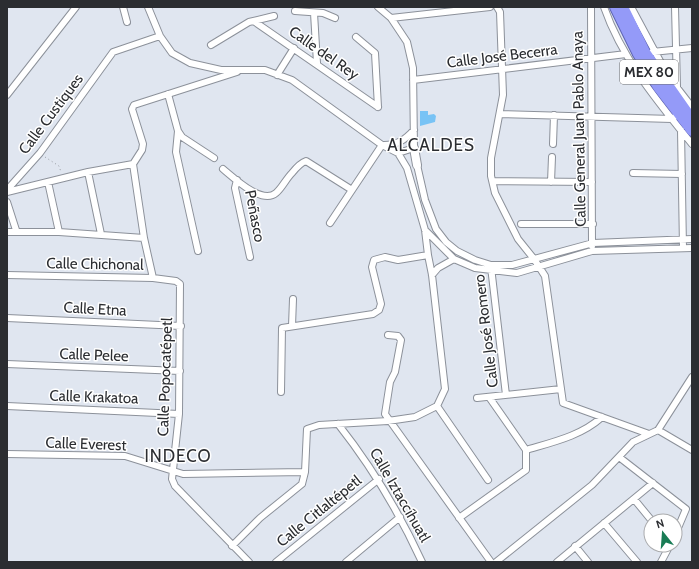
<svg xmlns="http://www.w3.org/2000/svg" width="699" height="569" viewBox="0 0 699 569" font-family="Cabin,sans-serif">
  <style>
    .building { fill: #78c3f5 }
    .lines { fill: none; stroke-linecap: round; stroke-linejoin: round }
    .minor-casing { stroke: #8c919a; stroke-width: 8 }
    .tertiary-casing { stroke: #8c919a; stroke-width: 10 }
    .trunk-casing { stroke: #5e64b2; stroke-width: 12 }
    .path { stroke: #979ca3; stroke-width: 1; stroke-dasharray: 1 3; stroke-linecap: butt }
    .minor { stroke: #fff; stroke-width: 6 }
    .tertiary { stroke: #fff; stroke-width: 8 }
    .trunk { stroke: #949af8; stroke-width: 10 }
    .labels { text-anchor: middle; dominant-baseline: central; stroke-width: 3; stroke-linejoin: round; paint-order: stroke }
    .shield { fill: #fff; stroke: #6b6c6f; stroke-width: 1 }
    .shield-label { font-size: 14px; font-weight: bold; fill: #2b2d31 }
    .street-label { font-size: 15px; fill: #2b2d31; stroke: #fff }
    .quarter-label { font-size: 17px; letter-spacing: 1px; fill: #2b2d31; stroke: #fff }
  </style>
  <rect width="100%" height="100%" fill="#e0e6f0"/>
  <path class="building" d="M420 111H428V115L434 114 436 116 435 122 420 126Z"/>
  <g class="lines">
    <defs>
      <path id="minor" d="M123 7 127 22
        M148 7 160 36 172 53 190 63 221 70H265L292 80 382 145 398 153 407 168 425 230 428 255 432 275 445 389 437 406 415 417 388 421 319 425 307 429 305 472 302 484 260 518 232 546
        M378 7 391 18 407 42 413 68 414 148 398 153
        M497 7 500 12 503 95 491 158V176L495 193 518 239 534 259 545 276 563 403 649 434
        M591 7 592 246
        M604 7C622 59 658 102 692 144
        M631 7 668 76 692 107
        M675 7 677 87
        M295 11 323 13 335 18
        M314 13 317 63
        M391 18 490 7
        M255 22 378 107
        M356 37 375 53 378 107
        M211 45 249 22 274 16
        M652 52 692 48
        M277 75 294 48
        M413 80 626 54
        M168 94 178 131 182 137 214 158
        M7 95 76 7
        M500 114 672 119 680 113
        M681 130 683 248
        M178 131 176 152 198 251
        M553 144 554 115
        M384 145C397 145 405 140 414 130
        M133 164 144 238 153 278
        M417 165 425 200 436 229 446 242 457 251 475 260 491 265H512L593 243 692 239
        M223 169C234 178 262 205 276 193 282 188 286 179 292 173 296 168 300 163 306 161L352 190
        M88 172 101 234
        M633 173 682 174
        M237 180 235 188 250 257
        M493 181 592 182
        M48 182 59 232
        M551 182 552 157
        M7 190 40 153 113 52 160 36
        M7 192 88 172 133 164 142 150 143 144 132 109 134 105 237 72
        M7 202 16 230
        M330 223 382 145
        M521 224H593
        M425 230 454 259 475 268 517 273 592 251 692 248
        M7 232H59L144 238
        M491 267 506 395
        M7 275 153 278 176 281 180 284 179 414 172 479 175 486 249 562
        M432 275 438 268 454 259
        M7 318 181 326
        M292 326 293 299
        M388 335 398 336 401 340 395 372 390 382 385 414 491 562
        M7 364 180 371
        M281 392 282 328 373 314 379 310 381 304 372 267 374 260 385 257 398 260 428 255
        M489 397 526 450
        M477 398 561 389
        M7 406 179 414
        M437 406 488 480
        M338 424C372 467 399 512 422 562
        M658 430 692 450
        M526 450C553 442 581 436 602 417
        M7 454 125 456 183 474 305 472
        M619 457 686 509 675 535
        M634 499 652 521
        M459 518 526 470V450
        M604 523 637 562
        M575 546 588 562
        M276 562 379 479
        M346 562 400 517
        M496 562 592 485 633 442 658 430 692 377
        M557 562 653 483
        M661 562 670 545"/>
      <path id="tertiary" d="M414 148 417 165"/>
      <path id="trunk" d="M615 7 638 54 658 87 692 131
        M623 7 645 52 692 119"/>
    </defs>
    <use href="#minor" class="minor-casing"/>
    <use href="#tertiary" class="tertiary-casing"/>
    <use href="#trunk" class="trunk-casing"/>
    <path class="path" d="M45 157 59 166 61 172"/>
    <use href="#minor" class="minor"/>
    <use href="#tertiary" class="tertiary"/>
    <use href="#trunk" class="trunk"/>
  </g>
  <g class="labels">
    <rect class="shield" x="620" y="60" width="58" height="24" rx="3"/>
    <g class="shield-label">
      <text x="649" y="72">MEX 80</text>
    </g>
    <g class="street-label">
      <text transform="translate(324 53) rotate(35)">Calle del Rey</text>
      <text transform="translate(502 56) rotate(-7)">Calle José Becerra</text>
      <text transform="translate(51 114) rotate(-53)">Calle Custiques</text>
      <text transform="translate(579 129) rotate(-91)">Calle General Juan Pablo Anaya</text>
      <text transform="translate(255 216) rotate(79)">Peñasco</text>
      <text transform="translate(95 264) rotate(1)">Calle Chichonal</text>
      <text transform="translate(95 309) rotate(3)">Calle Etna</text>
      <text transform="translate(486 331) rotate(-97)">Calle José Romero</text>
      <text transform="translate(94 355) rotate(2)">Calle Pelee</text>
      <text transform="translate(165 377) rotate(-88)">Calle Popocatépetl</text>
      <text transform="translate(94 397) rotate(2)">Calle Krakatoa</text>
      <text transform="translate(86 444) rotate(2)">Calle Everest</text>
      <text transform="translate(400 495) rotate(60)">Calle Iztaccíhuatl</text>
      <text transform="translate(319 511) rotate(-39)">Calle Citlaltépetl</text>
    </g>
    <g class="quarter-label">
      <text x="431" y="145">ALCALDES</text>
      <text x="178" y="456">INDECO</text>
    </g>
  </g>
  <rect width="699" height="569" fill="none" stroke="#2b2d31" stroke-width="16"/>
  <g transform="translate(663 533) rotate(343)"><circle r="19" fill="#ffffff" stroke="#aaabad"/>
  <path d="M0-3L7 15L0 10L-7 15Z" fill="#197c55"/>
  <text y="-6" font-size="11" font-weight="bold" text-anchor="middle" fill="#2b2d31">N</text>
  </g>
</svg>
